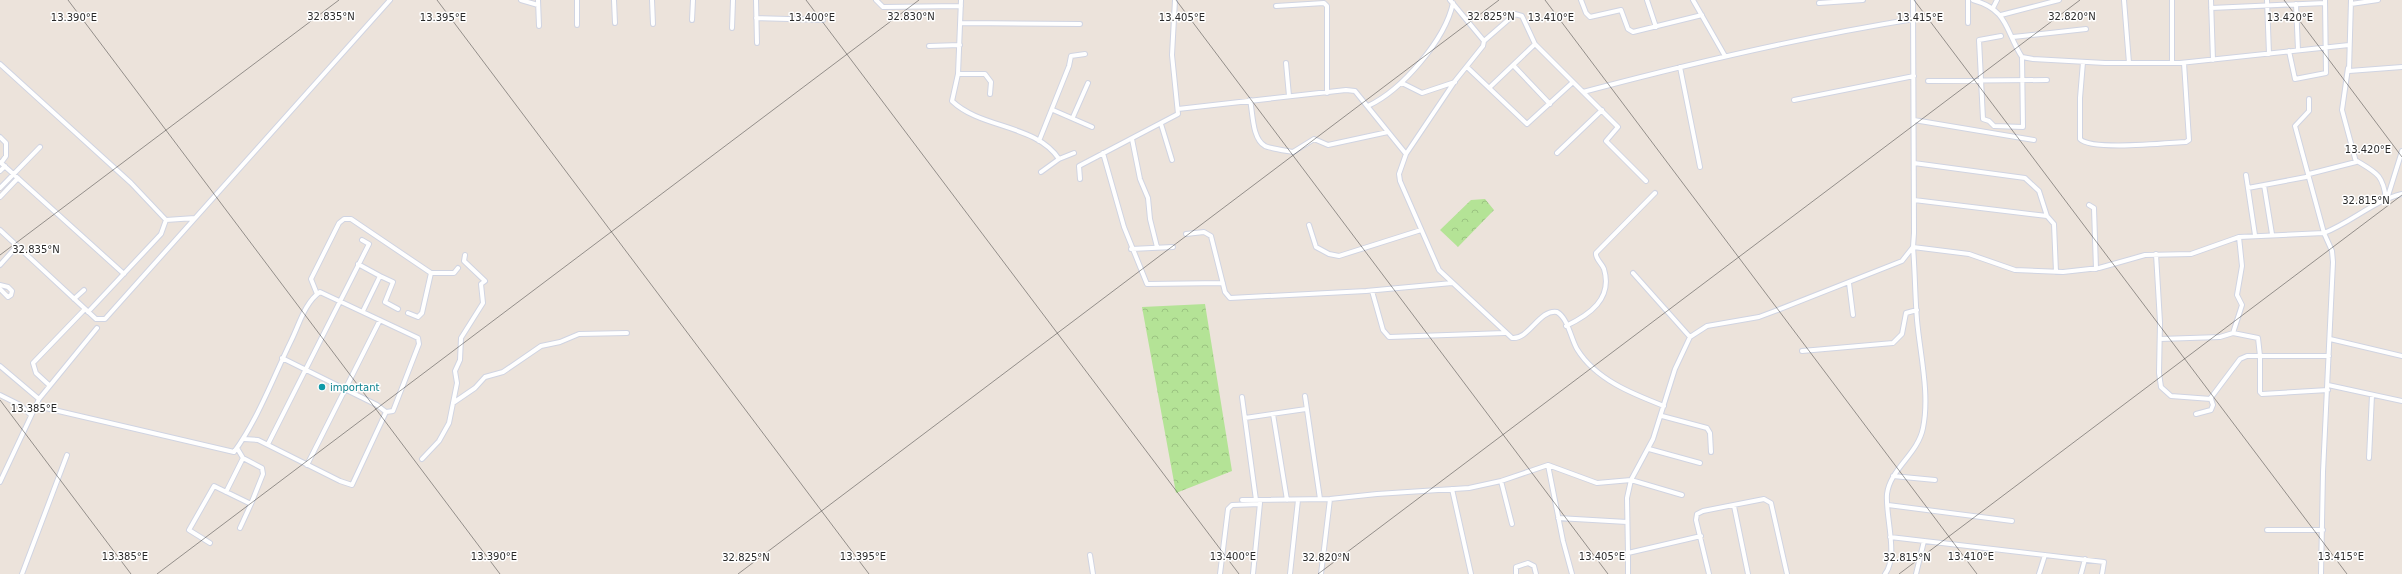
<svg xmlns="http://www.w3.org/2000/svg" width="2402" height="574" viewBox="0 0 2402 574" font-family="'DejaVu Sans',sans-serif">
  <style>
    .forest { fill: url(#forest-crowns) }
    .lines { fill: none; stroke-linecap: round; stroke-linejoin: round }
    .minor-casing { stroke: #d0d4e2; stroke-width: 6 }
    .minor { stroke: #fff; stroke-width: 4 }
    .ticks { fill: none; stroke: #292929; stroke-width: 1; stroke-opacity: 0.45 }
    .culture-dot { fill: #0f9aa8; stroke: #fff; stroke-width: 1.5 }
    .labels { text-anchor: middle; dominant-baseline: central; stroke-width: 3; stroke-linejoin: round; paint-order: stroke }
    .culture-label { font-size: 10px; fill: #0d838f; stroke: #fff; text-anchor: start }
    .ticks-label { font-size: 10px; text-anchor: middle; fill: #292929; stroke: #fff; stroke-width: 3; stroke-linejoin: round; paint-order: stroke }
  </style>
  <defs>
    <pattern id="forest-crowns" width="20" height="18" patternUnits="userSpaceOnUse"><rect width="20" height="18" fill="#b4e396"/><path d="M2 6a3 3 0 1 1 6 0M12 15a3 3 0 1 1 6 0" fill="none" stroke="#9bc381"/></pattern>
  </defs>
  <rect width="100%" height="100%" fill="#ece3db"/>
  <path class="forest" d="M1485 199 1494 210 1458 247 1440 230 1471 200Z
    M1205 304 1232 471 1176 493 1142 307Z"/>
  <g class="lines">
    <defs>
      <path id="minor" d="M521 0 538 5
        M538 0 539 26
        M577 0V25
        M614 0 615 23
        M652 0 653 24
        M756 0 757 43
        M876 0 883 7 961 6
        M961 0 958 74 952 101C981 129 1036 124 1059 159
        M1581 0 1586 13 1590 17 1621 10 1628 29 1633 32 1702 15
        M1647 0 1656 27
        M1693 0 1725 56
        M1973 0C2009 10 2005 31 2022 57L2033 59 2105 63H2180L2349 45
        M2124 0 2129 63
        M2211 0 2213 60
        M2267 0 2269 54
        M2351 0 2349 71 2402 67
        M1819 3 1863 0
        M2296 4 2298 50
        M2351 4 2378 0
        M1276 6 1324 3 1327 6V93
        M1993 8 1997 0
        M2211 8 2325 3
        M2001 15 2059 0
        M756 18 823 20
        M692 20 693 0
        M961 23 1080 24
        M1968 23V0
        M732 28 733 0
        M2001 36 1979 40 1983 119 1989 121 1994 126 2023 127 2022 57
        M2013 37 2086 29
        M1484 41 1515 14 1522 16 1535 44 1618 127 1606 141 1646 181
        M929 46 960 45
        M2289 51 2295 79 2326 73 2325 0
        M2083 62 2080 98V139C2091 151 2167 143 2186 142L2189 140 2184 63
        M1286 63 1289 96
        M2172 63V0
        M0 64 131 183 166 220 195 218
        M1513 65 1550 104
        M1467 67 1527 124 1573 82
        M1680 67 1700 167
        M958 74H985L991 82 990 94
        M1928 81 2047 80
        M1402 83 1422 93 1455 82
        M1489 88 1535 44
        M1583 92C1692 63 1802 37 1914 19
        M1250 100C1253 113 1252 139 1265 146 1268 148 1288 151 1293 152L1314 139 1328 145 1388 132
        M1794 100 1914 76
        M1368 106C1402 90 1445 40 1453 3
        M1178 109 1346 90 1355 91 1406 154 1399 174 1400 181 1439 270 1512 338C1529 340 1539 309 1557 312 1568 318 1571 339 1577 349 1596 380 1633 394 1664 406
        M1053 110 1092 127
        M1073 117 1088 83
        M1914 120 2034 140
        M1161 124 1172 160
        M0 137 6 143V156L1 163
        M1132 139 1140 179 1148 198 1150 219 1157 247
        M1039 141 1069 66 1071 56 1085 54
        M1103 153 1124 227 1147 284 1223 283
        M1557 153 1602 110
        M1406 154 1455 81 1483 46 1484 41 1450 0
        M2357 161C2377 173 2383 175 2386 199
        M0 162 124 274
        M1914 163 2025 178 2039 191 2047 216
        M0 171 5 166
        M1041 172 1059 159 1074 153
        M2246 175 2255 235
        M1080 179 1079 166 1178 114 1172 55 1175 0
        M2264 185 2272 234
        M0 188 40 147
        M2248 188 2306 177 2309 174 2356 162 2342 110 2348 68
        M0 197 18 178
        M2387 199 2402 151
        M1914 200 2047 216 2054 224 2056 272
        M2089 205 2094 208 2096 269
        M1309 225 1316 247 1329 254 1339 256 1421 230
        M0 230 96 319H105L390 0
        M1186 234 1204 232 1211 236 1225 292 1230 298 1366 291 1452 283
        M2239 237 2242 266 2237 295 2242 305 2233 333 2258 338 2260 356H2329
        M1131 249 1173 247
        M2156 254 2160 322 2159 373 2161 387 2171 396 2211 399 2213 405 2211 410 2196 414
        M358 264 380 276 363 311
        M0 265 17 246
        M431 273H454L458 268
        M1633 273 1690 337
        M380 276 393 282 385 302 398 309
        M1849 283 1853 315
        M0 285 8 287 12 291 11 295 8 297 0 289
        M1372 291 1383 330 1389 337 1505 333
        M317 294 311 279 339 223 344 219H351L431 273 422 313 418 317 408 313
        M74 299 84 290
        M88 312 161 234 166 220
        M1566 326C1589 315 1613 299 1604 269 1602 263 1595 259 1596 253L1655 193
        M2160 339 2220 337 2233 333
        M2330 339 2402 356
        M1802 351 1893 343 1902 334 1906 313 1917 310
        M0 366 39 399
        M49 385 36 373 33 363 85 309
        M2328 385 2402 401
        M0 395 20 405 31 415
        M1305 396 1320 499
        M1242 397 1256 500
        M2210 399 2240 359 2247 356H2260V392L2262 394 2328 390
        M453 403 475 388 485 377 503 372 541 346 560 342 579 334 627 333
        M37 406 234 452C258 419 273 378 291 341 299 325 305 302 320 292L418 338 419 344 393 411 386 412 377 405 282 358
        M1273 414 1287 500
        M1662 416 1707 428 1710 433 1711 452
        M1245 418 1306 409
        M244 439 258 440 340 481 352 485 386 412
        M268 444 369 244 362 240
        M1649 449 1700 463
        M2369 458 2372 395
        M422 459 439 441 449 423 457 383 455 371 460 360 461 338 483 303 481 284 485 281 464 261 465 255
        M307 465 380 320
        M1548 465 1563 541 1572 574
        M1893 476 1935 480
        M1501 481 1512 524
        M0 482 39 399 97 328
        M1452 489 1471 574
        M226 492 243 458
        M1242 500 1330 499 1377 494 1469 488 1501 481 1548 465 1597 483 1631 480 1653 439 1675 369 1690 337 1707 326 1759 317 1775 311 1902 261 1913 247 1914 233 1913 0
        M1888 505 2012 521
        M1734 506 1748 574
        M1558 518 1627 522
        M240 528 251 504
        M2267 530H2323
        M1890 537 2104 562 2102 574
        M210 543 189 530 214 486 251 504 263 474 262 468 243 458 237 448
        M1628 553 1627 498 1631 480 1682 495
        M1090 555 1093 574
        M22 574 67 455
        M1220 574 1228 509 1232 505 1260 504
        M1253 574 1260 503
        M1290 574 1298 500
        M1321 574 1330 499
        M1516 574V567L1528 563 1534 566 1536 574
        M1628 574V553L1701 536
        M1709 574 1696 520 1697 514 1703 511 1764 499 1771 503 1787 574
        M1885 574C1899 556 1885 516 1887 494 1890 469 1918 454 1923 428 1930 394 1920 354 1917 320 1915 296 1915 271 1913 247L1969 254 2015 270 2063 272 2099 268 2145 255 2191 254 2239 237 2324 233 2295 126 2309 111V99
        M1916 574 1924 541
        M2039 574 2045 555
        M2081 574 2085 559
        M2321 574 2323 472 2333 262 2332 251 2324 233C2352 222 2373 201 2402 194"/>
    </defs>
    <use href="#minor" class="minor-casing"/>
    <use href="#minor" class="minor"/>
  </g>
  <path class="ticks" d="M68 0 500 574M437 0 869 574M806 0 1239 574M1176 0 1608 574M1545 0 1977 574M1914 0 2347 574M2284 0 2402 157M0 255 339 0M0 400 131 574M157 574 919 0M738 574 1499 0M1318 574 2080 0M1899 574 2402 195"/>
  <circle class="culture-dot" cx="322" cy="387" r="4"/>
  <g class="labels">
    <g class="culture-label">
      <text x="330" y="387">important</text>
    </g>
  </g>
  <g class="ticks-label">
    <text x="331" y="20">32.835°N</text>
    <text x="911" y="20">32.830°N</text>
    <text x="1491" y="20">32.825°N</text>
    <text x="2072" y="20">32.820°N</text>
    <text x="74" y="21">13.390°E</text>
    <text x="443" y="21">13.395°E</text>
    <text x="812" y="21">13.400°E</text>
    <text x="1182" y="21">13.405°E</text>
    <text x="1551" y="21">13.410°E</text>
    <text x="1920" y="21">13.415°E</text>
    <text x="2290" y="21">13.420°E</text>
    <text x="2368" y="153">13.420°E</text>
    <text x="2366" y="204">32.815°N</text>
    <text x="36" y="253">32.835°N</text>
    <text x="34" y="412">13.385°E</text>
    <text x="125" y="560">13.385°E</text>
    <text x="494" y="560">13.390°E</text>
    <text x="863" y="560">13.395°E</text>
    <text x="1233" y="560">13.400°E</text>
    <text x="1602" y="560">13.405°E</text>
    <text x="1971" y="560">13.410°E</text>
    <text x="2341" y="560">13.415°E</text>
    <text x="746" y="561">32.825°N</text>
    <text x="1326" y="561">32.820°N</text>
    <text x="1907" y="561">32.815°N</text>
  </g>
</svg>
